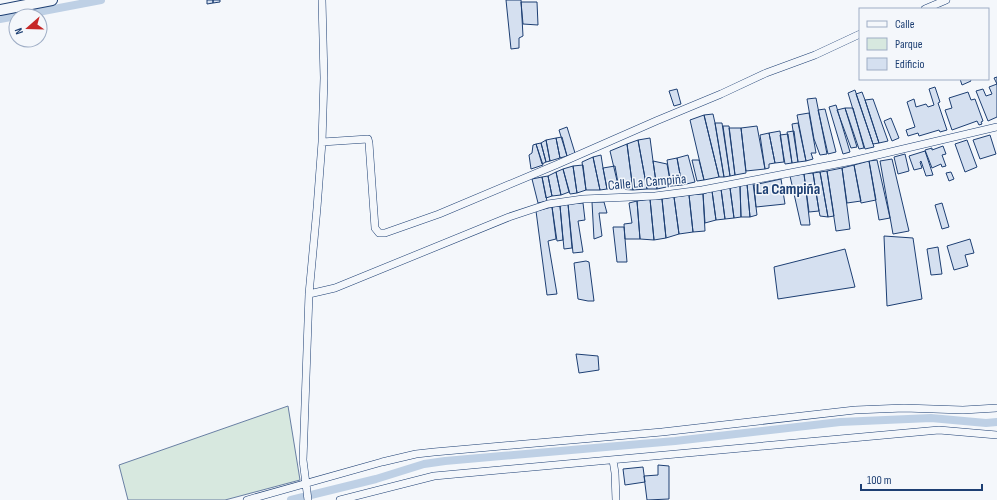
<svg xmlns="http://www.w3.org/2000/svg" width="997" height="500" viewBox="0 0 997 500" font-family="'Sofia Sans Condensed',sans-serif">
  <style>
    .green { fill: #d7e8df; stroke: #687fa3 }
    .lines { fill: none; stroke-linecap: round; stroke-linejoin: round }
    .canal { stroke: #bed0e5; stroke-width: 8 }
    .building { fill: #d5e0f0; stroke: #1d3f73 }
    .street-casing { stroke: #1d3f73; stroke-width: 8 }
    .secondary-casing { stroke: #1d3f73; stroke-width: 12 }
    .street { stroke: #f4f7fb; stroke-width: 7 }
    .secondary { stroke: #f4f7fb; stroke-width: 10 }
    .labels { text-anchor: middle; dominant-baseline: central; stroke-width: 3; stroke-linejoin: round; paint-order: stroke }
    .street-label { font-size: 14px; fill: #1d3f73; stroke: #f4f7fb }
    .quarter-label { font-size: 16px; font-weight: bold; fill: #1d3f73; stroke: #f4f7fb }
  </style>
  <rect width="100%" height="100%" fill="#f4f7fb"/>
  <path class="green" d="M288 406 300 480 225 500H128L119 465Z"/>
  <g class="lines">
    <path class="canal" d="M17 16 101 0
      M0 19 16 16
      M291 500 376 479 424 464 445 461 675 441 840 422 931 418 986 423 997 422"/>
  </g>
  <path class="building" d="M207 0H213V3L207 4Z
    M213 0H220V2L213 3Z
    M506 0H521L523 36 519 38V48L511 49Z
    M521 2H537L538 25 523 24Z
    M997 77V117L988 121 976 91 983 89 986 96 992 94 989 87 997 84 994 78Z
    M960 79H970L971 81 962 85Z
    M935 87 940 102 938 103 947 130 940 132 939 130 919 136 918 133 908 136 906 130 915 127 907 102 914 99 916 107 926 104 928 107 934 105 929 89Z
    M677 89 681 104 674 106 669 91Z
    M855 90 874 147 865 149 848 93Z
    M862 92 865 100 879 143 873 144 856 94Z
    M968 92 971 100 975 99 983 121 981 122 982 124 979 125 977 121 952 130 945 110 952 108 949 98Z
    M816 98 827 154 820 155 814 139 807 99Z
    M873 99 888 141 879 143 865 100Z
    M836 105 850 152 843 154 829 107Z
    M845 108 857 147 851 148 837 110Z
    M845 108H853L864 148 859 149Z
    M825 109 836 152 828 154 818 110Z
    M809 113 816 153H811L813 159 806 161 797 115Z
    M713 114 715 123 724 177H719L704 115Z
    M704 115 719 177 704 180 690 120Z
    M891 118 899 138 892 141 884 121Z
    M715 123H722L730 176 724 177Z
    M798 123 806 161 798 162 792 124Z
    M723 126H729L735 175 730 176Z
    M757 126 765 169 746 171 741 128Z
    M567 127 575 153 567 156 559 130Z
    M729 128H741L746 173 735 175Z
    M780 131 784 162 775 163 769 133Z
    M794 131 798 162 792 163 787 132Z
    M769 133 775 163 769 164V168L765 169 760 135Z
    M788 134 792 163 785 164 780 135Z
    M990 135 996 154 980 159 973 140Z
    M562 137 567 156 560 158 556 138Z
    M556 138 560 158 550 161 546 140Z
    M650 138 653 161 657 189H647L638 140Z
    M546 140 550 161 546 162 541 143Z
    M638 140 647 189 633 190 627 144Z
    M967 140 977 167 965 172 955 144Z
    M541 143 546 162 542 164 536 144Z
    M536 144 543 165 531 169 529 155 532 153 533 145Z
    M627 144 633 190 619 189 610 151Z
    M943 146 946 154 942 155 946 166 942 167 941 164 932 168 925 150 932 148V150Z
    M925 151 933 175 926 176 921 161 920 162 922 168 914 170 909 156Z
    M905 154 909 171 898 174 894 157Z
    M601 155 603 168 607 189 600 190 593 157Z
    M688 155 695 182 682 185 677 158Z
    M593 157 600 190H586L582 162Z
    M677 158 682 185 671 186 667 160Z
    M892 159 909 231 893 234 880 161Z
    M692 160H699L704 180 697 181Z
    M877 160 890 218 879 220 869 161Z
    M653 161 667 164 671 186 657 189Z
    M869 161 876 200 861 203 854 165Z
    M583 165 586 190 577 193 573 166Z
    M854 165 861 201 847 203 842 168Z
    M573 166 577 193 570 194 563 169Z
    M615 166 619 189H607L603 168Z
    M842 168 850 229 836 231 827 171Z
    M563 169 569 192 561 195 556 172Z
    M827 171 834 216 828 217 820 172Z
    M556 172 561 195 552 196 548 176Z
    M820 172 828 217 820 216 819 211 813 173Z
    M951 172 954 179 949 181 946 173Z
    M813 173 819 211 809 212 804 174Z
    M804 174 810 225H801L790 176Z
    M548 176 552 196 546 198 542 177Z
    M542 177 547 201 538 203 532 179Z
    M781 179 785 204 756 207 754 185Z
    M753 183 757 215 750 217 747 184Z
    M747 184 750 217H741L740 186Z
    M740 186 741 217 734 218 730 188Z
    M730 188 734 218 725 219 721 189Z
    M721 189 725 219 716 220 712 191Z
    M712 191 716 220 705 223 703 194Z
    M703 194 705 231 693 232 689 195Z
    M689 195 693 232 679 234 674 197Z
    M674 197 679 234 666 238 662 199Z
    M650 199H662L666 238 654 240Z
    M650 199 654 240 640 239 637 201Z
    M637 201 640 239H625L624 224 632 223 629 203Z
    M592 202H604L607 213H599L602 236 594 239Z
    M583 203 585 220 578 221 583 252 573 253 568 204Z
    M942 203 949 227 942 229 935 205Z
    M568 204 572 248 564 249 560 206Z
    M560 206 563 240 557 241 552 207Z
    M552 207 556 239 548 241 557 294 547 295 536 211Z
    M613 227H624L627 262H617Z
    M884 236 913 238 922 299 887 306Z
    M970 239 974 253 965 255 968 266 954 270 947 246Z
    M938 247 942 274 931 275 927 249Z
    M845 249 855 287 778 299 774 267Z
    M586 261 589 262 594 301H588L578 299 574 263Z
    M576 354 598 356 599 370 579 373Z
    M658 465 669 466V499L647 500 644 476 658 475Z
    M643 467 645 482 625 485 623 469Z"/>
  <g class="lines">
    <defs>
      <path id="street" d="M925 9 946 0
        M322 142 368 139 369 143 375 228 379 233H385L439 214 558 164 656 121 721 94 766 73 815 55 860 34
        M309 294 335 288 509 217 548 204 583 199 655 196 702 190 852 161 997 127
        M613 460 615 473 616 500
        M247 500 382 462 416 454 434 452 662 432 855 410 904 408 963 410 997 408
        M308 500 303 460 309 294 317 208 322 142 324 78 322 0
        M340 500 434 476 939 430 997 435"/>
      <path id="secondary" d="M0 10 52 0"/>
    </defs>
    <use href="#street" class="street-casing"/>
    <use href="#secondary" class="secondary-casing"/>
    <use href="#street" class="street"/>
    <use href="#secondary" class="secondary"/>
  </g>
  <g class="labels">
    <g class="street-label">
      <text transform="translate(647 182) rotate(-5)">Calle La Campiña</text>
    </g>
    <g class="quarter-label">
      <text x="788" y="189">La Campiña</text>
    </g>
  </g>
  <rect x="859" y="8" width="130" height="72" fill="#f4f7fb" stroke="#9eadc5"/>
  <rect x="867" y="21" width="20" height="6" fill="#f4f7fb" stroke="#9eadc5"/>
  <text x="895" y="28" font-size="12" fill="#1d3f73">Calle</text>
  <rect x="867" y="38" width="20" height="12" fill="#d7e8df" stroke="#9eadc5"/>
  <text x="895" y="48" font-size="12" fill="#1d3f73">Parque</text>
  <rect x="867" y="58" width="20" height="12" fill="#d5e0f0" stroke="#9eadc5"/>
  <text x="895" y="68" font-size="12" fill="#1d3f73">Edificio</text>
  <g transform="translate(28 28) rotate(250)"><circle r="19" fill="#f4f7fb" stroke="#9eadc5"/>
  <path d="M0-3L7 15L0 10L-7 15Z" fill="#c62828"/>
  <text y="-6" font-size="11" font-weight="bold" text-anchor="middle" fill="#1d3f73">N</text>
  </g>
  <path d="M861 484v6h121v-6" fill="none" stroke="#1d3f73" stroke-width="2"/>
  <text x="867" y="484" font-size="12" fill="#1d3f73" stroke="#f4f7fb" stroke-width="3" paint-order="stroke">100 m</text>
</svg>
